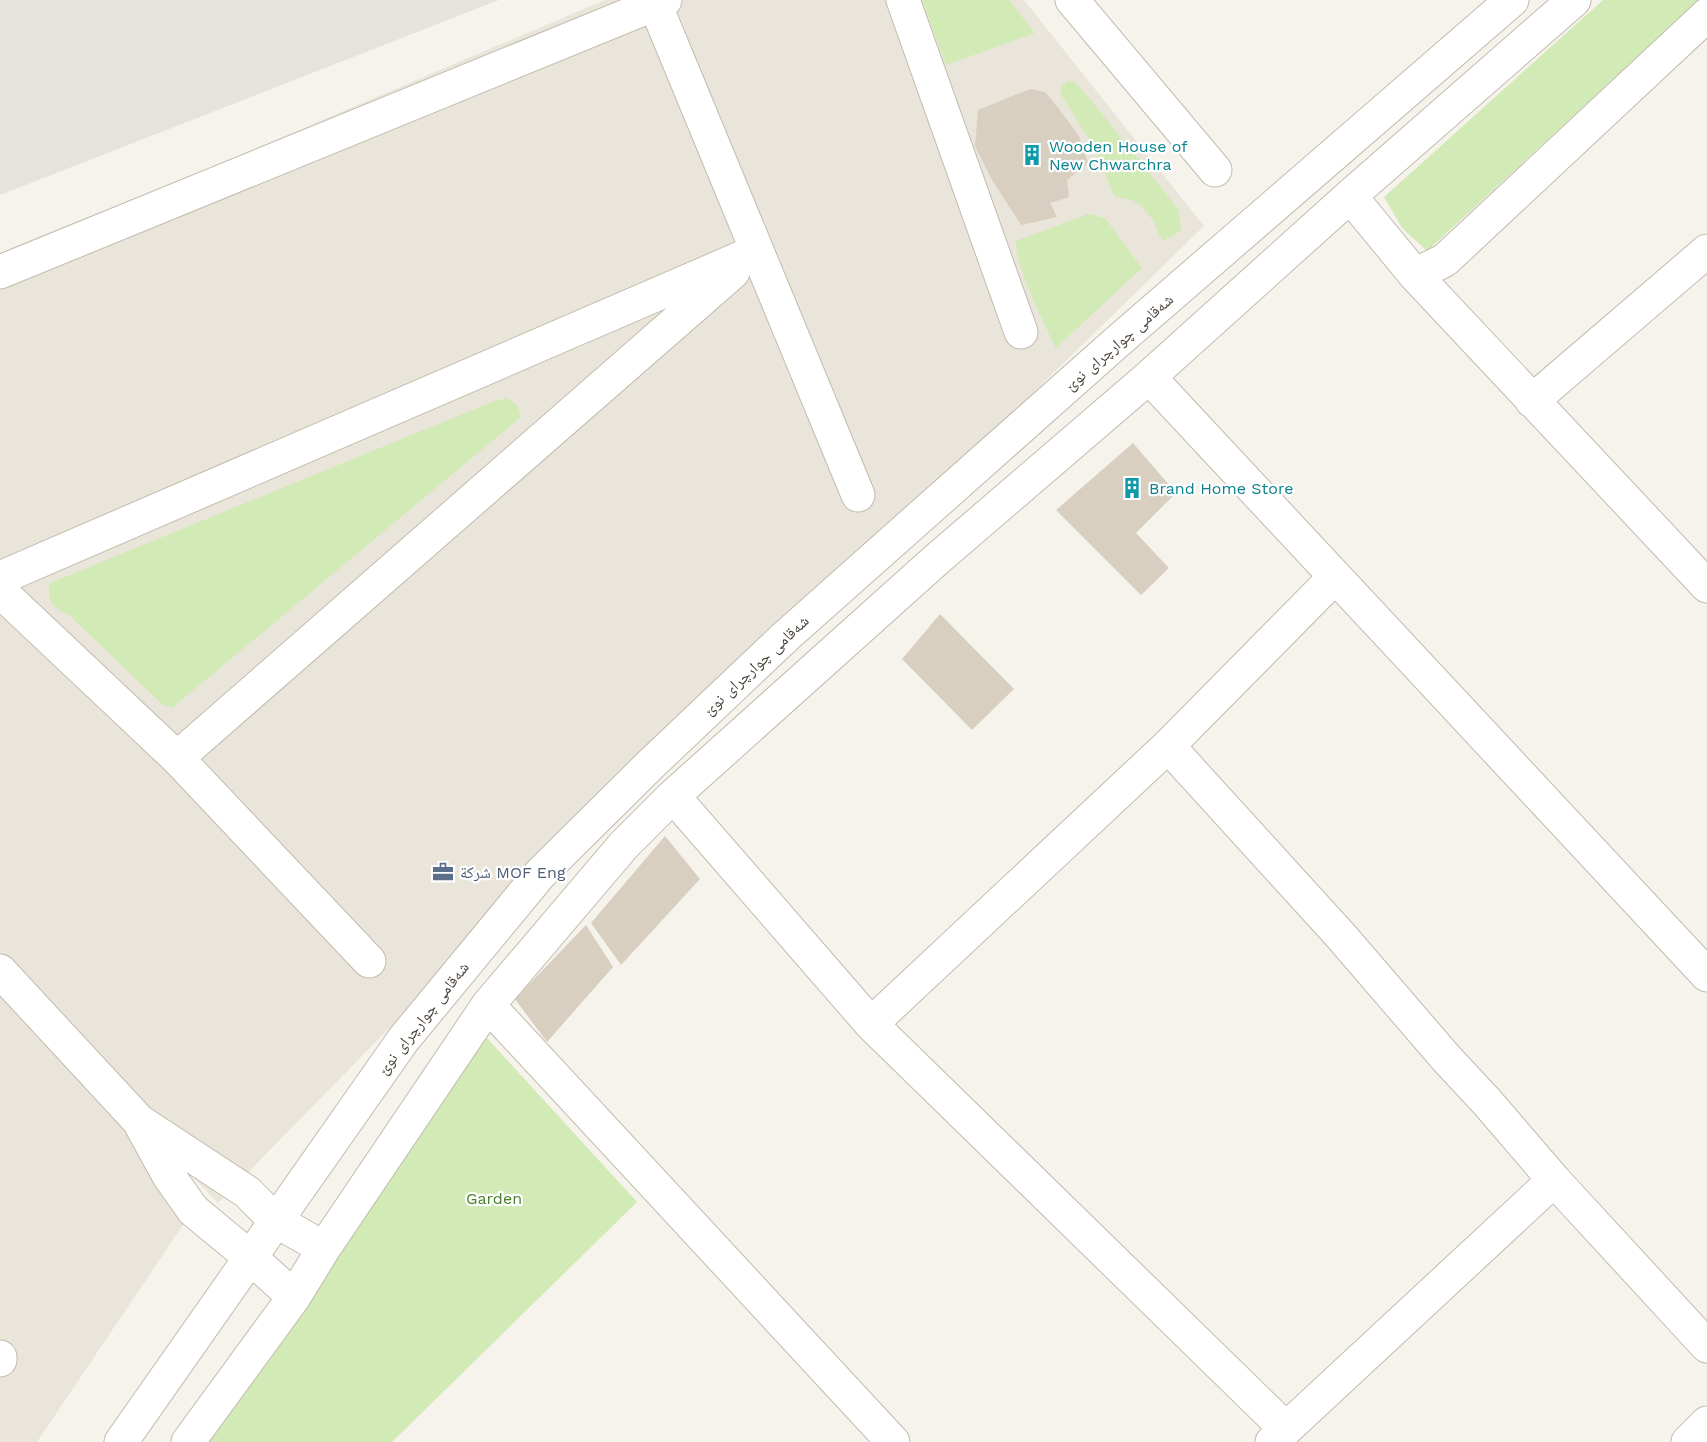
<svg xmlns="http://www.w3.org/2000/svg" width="1707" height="1442" viewBox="0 0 1707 1442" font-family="'Work Sans','Noto Naskh Arabic',sans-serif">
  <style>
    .residential { fill: #eae5da }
    .industrial { fill: #e6e2dd }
    .green { fill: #d2eab5 }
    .building { fill: #d8cfc1 }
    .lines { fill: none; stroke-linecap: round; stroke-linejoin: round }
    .minor-casing { stroke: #c2bbae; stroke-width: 35 }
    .minor { stroke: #fff; stroke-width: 33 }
    .labels { text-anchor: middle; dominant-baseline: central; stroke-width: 4.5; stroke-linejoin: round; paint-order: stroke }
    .culture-label { font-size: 16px; fill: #0d838f; stroke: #fff; text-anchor: start }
    .street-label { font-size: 16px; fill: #4b4439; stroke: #fff }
    .service-label { font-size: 16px; fill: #4e5e75; stroke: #fff; text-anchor: start }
    .park-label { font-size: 16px; fill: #4a7f2a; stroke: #fff }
  </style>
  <rect width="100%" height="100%" fill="#f6f3ec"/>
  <path class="residential" d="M605 0H1024L1204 226 540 874 218 1203 141 1123 193 1210 37 1442H0V257Z"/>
  <path class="industrial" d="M0 0H499L0 195Z"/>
  <path class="green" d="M922 0H1009L1035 33 946 65Z
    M1603 0H1699L1427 251 1402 228 1384 197Z
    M1068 81 1075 82 1090 99 1164 191 1179 211 1181 231 1164 241 1160 237 1153 220 1141 206 1134 201 1114 196 1095 149 1060 93 1062 86Z
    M1088 214 1105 218 1142 268 1056 348C1046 328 1013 261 1016 241Z
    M506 398C516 402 519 407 521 417L172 708 163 705 69 615C54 609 46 600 50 583L492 402Z
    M485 1036 637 1202 392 1442H195Z"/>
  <path class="building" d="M1030 89 1045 92 1059 109 1079 136 1088 163 1067 180 1069 197 1050 203 1057 217 1021 225 992 180 975 146 978 110Z
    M1133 443 1176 493 1136 533 1169 568 1141 595 1056 510Z
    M940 614 1014 689 972 730 902 659Z
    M665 836 700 879 621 965 591 923Z
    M586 925 613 967 547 1042 515 999Z"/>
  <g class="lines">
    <defs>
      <path id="minor" d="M903 0 1021 332
        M1072 0 1215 170
        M655 4 858 495
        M1350 196 1415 275 1707 586
        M0 272 665 0
        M1415 275 1445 260 1707 15
        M1149 377 1707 975
        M1532 401 1707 251
        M0 578 757 251
        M0 591 177 758 369 961
        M1168 746 1341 936 1446 1058 1487 1102 1554 1180 1707 1346
        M177 758 733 272
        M673 796 871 1024 1286 1429
        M0 971 139 1121 247 1192 276 1221 324 1248
        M488 1005 893 1442
        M871 1024 1168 746 1335 577
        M141 1125 169 1176 193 1210 251 1258 294 1297
        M0 1357V1360
        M121 1442 403 1040 540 874 649 766 785 637 1117 342 1512 0
        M188 1442 294 1297 324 1248 488 1005 623 846 673 796 936 560 1149 377 1350 196 1574 0
        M1272 1442 1554 1180
        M1688 1442 1707 1423"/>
    </defs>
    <use href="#minor" class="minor-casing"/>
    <use href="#minor" class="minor"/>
  </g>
  <defs>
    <symbol id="building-bare" viewBox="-9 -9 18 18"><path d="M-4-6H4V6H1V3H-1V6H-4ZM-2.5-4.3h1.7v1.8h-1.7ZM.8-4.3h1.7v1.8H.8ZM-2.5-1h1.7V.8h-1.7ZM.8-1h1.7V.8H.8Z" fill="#0f9aa8" stroke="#fff" stroke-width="2.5" paint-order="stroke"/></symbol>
    <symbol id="office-bare" viewBox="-9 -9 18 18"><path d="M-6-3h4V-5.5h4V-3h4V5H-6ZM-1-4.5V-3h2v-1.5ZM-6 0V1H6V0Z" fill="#5c6f8a" stroke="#fff" stroke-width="2.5" paint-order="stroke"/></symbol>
  </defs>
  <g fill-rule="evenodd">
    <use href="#building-bare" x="1017" y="140" width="30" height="30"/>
    <use href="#building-bare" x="1117" y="473" width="30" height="30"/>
    <use href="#office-bare" x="428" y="857" width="30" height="30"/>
  </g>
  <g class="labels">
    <g class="culture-label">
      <text x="1049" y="146">Wooden House of<tspan x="1049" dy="18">New Chwarchra</tspan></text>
      <text x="1149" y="488">Brand Home Store</text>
    </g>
    <g class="street-label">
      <text transform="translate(1119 342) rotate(-41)">شەقامی چوارچرای نوێ</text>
      <text transform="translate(756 665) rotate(-43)">شەقامی چوارچرای نوێ</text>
      <text transform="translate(423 1018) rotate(-52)">شەقامی چوارچرای نوێ</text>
    </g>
    <g class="service-label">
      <text x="460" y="872">شركة MOF Eng</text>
    </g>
    <g class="park-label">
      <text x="494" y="1198">Garden</text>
    </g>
  </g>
</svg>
